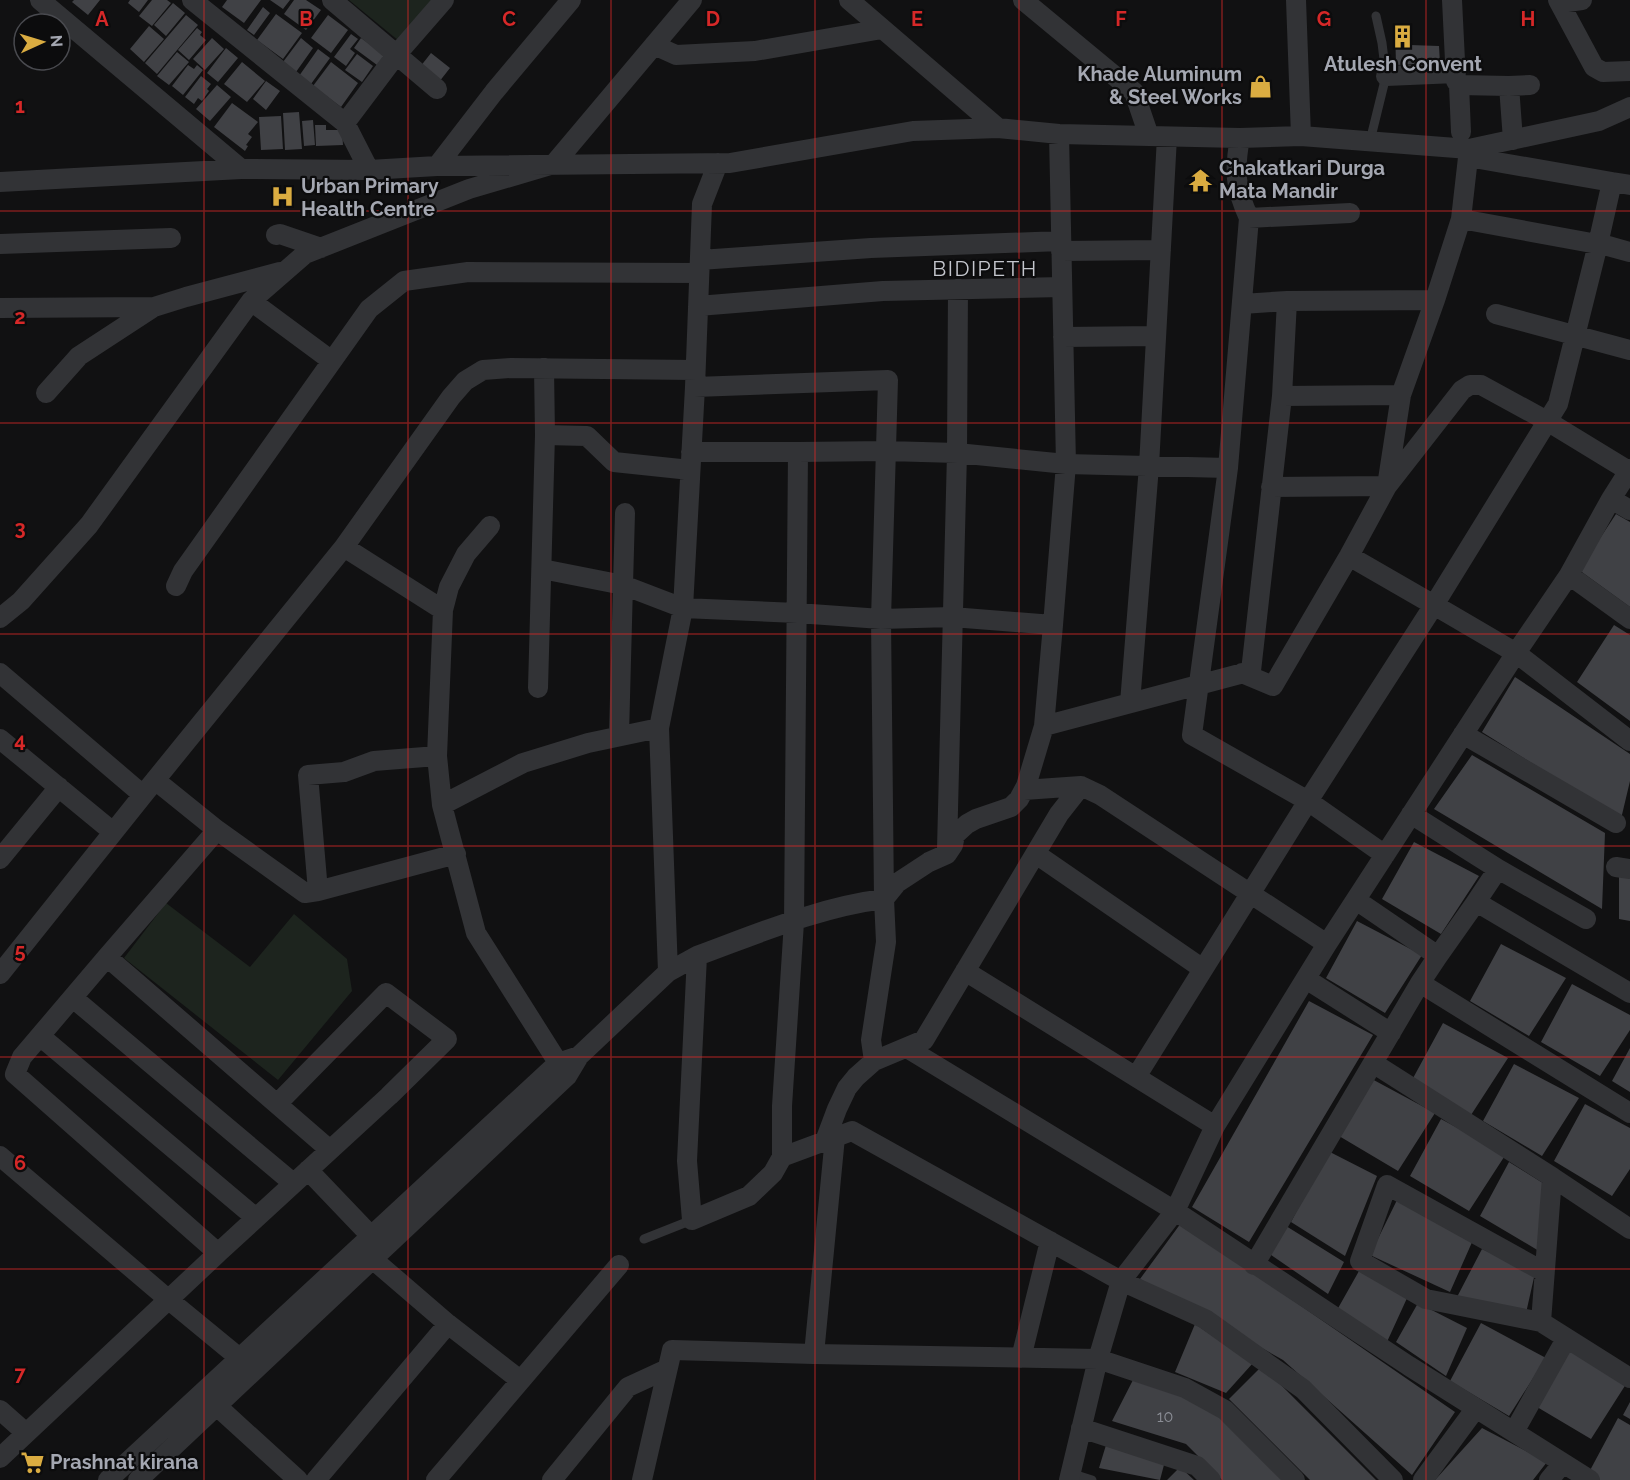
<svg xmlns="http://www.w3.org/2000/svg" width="1630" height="1480" viewBox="0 0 1630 1480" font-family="Raleway,sans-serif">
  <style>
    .green { fill: #1d241e }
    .building { fill: #404145 }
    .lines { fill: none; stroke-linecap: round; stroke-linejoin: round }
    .lane { stroke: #323336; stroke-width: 9 }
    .street { stroke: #323336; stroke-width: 20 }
    .grid { fill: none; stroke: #d62828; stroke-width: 1.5; stroke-opacity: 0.55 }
    .labels { text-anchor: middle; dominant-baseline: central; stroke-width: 4.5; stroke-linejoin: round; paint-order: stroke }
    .number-label { font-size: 16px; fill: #8b8e96 }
    .poi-label { font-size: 20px; font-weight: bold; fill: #a4a7b1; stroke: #0c0c0d; text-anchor: start }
    .neighbourhood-label { font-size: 21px; letter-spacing: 1.5px; fill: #c4c6cd; stroke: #0c0c0d }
    .grid-label { font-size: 20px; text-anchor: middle; font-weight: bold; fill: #d62828; stroke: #0c0c0d; stroke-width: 4.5; stroke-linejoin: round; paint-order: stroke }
  </style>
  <rect width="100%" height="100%" fill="#111112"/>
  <path class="green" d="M349 0H435L399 41Z
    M166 903 250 967 294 914 347 959 352 991 278 1080 124 958Z"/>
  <path class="building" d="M74 0H100L88 15 72 2Z
    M130 0H148L139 12 128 3Z
    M152 0H167L171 3 152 26 139 16Z
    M227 0H261L244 23 222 7Z
    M270 0H290L283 9Z
    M294 0H306L321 10 306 30 284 14Z
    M173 3 185 13 166 36 154 25Z
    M263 7 270 13 254 35 247 30Z
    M276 14 302 33 283 59 257 40Z
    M186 15 198 25 157 74 145 63Z
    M328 15 348 30 331 53 311 38Z
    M1410 25V45L1439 46 1440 63 1396 65 1395 26Z
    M149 26 164 39 144 62 130 49Z
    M197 28 202 32 200 35 206 40 189 60 178 50Z
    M351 34 358 39 350 49 355 53 346 66 334 57Z
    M212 38 224 49 205 70 193 59Z
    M301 38 313 48 296 72 283 62Z
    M361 38 385 55 377 65 354 48Z
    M226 48 238 58 218 82 207 73Z
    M318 49 330 58 311 84 299 76Z
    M177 52 189 62 169 85 157 76Z
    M431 53 450 68 439 82 420 67Z
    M357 54 373 66 362 82 345 70Z
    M242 62 265 81 247 102 224 84Z
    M331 62 358 83 341 107 313 86Z
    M188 65 194 69 197 65 203 70 183 95 172 86Z
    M201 76 211 84 207 89 209 91 202 101 198 98 194 104 185 97Z
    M266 81 280 91 266 110 253 99Z
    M217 85 231 97 210 121 196 109Z
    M232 103 258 122 248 134 252 137 246 145 248 146 245 151 214 127Z
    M299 112 302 149 285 150 283 113Z
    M281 116 283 149 261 150 259 117Z
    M313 120 315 145 304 146 302 121Z
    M315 125H326V130H342L343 145 316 146Z
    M1616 514 1630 522V607L1579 570Z
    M1614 625 1630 635V721L1577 682Z
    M1515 677 1630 754V781L1621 819 1482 732Z
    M1472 755 1605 833 1602 909 1434 809Z
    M1414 842 1479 876 1441 934 1382 899Z
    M1619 875 1630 877V921L1619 919Z
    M1357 921 1422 955 1385 1013 1326 978Z
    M1501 944 1566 978 1529 1036 1470 1001Z
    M1572 984 1630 1015V1030L1600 1076 1541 1042Z
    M1309 1001 1373 1035 1249 1242 1192 1207Z
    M1443 1023 1508 1058 1471 1115 1412 1080Z
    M1630 1048V1092L1612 1081Z
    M1514 1064 1579 1098 1542 1156 1483 1121Z
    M1370 1078 1435 1113 1398 1171 1339 1136Z
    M1585 1104 1630 1128V1169L1612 1196 1554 1161Z
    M1441 1119 1506 1154 1469 1211 1410 1176Z
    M1328 1151 1377 1176 1345 1256 1291 1222Z
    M1509 1162 1546 1185 1539 1251 1480 1216Z
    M1397 1200 1473 1240 1450 1292 1370 1255Z
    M1181 1223 1455 1412 1412 1475 1283 1360 1140 1279Z
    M1286 1226 1344 1262 1328 1294 1268 1253Z
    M1482 1249 1535 1273 1526 1313 1457 1297Z
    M1359 1271 1408 1296 1386 1344 1337 1310Z
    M1418 1303 1467 1328 1446 1376 1396 1342Z
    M1481 1323 1546 1358 1509 1416 1450 1381Z
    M1195 1324 1253 1363 1226 1393 1175 1372Z
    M1563 1347 1628 1381 1591 1439 1532 1404Z
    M1262 1366 1376 1480H1310L1229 1399Z
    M1134 1378 1219 1411 1288 1480H1222L1186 1444 1112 1421Z
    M1630 1402V1419L1623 1415Z
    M1618 1418 1630 1425V1480H1594L1587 1476Z
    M1482 1428 1547 1462 1533 1480H1435Z
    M1106 1445 1165 1461 1160 1480 1099 1468Z
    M1180 1467 1194 1480H1167Z"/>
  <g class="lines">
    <path class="lane" d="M1370 141 1386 76 1382 43 1376 16
      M644 1239 692 1220
      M1070 1473 1092 1480"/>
    <path class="street" d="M40 0 241 169
      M192 0 345 123
      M332 0 437 89
      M849 0 998 128 1059 134 1240 138 1301 136
      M1023 0 1134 92 1149 136
      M1296 0 1301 136 1469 149 1461 219 1608 246 1630 252
      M1452 0 1456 81 1459 85 1509 86 1513 140
      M1558 0 1594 67 1603 72 1630 71
      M1560 3 1582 0
      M654 45 676 55 755 51 882 29
      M1386 76 1456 73
      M1459 85 1461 132
      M1509 86 1530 85
      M1469 149 1599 121 1630 107
      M1468 157 1612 182 1598 244 1558 404 1434 605 1516 653 1630 741
      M437 166 494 92 571 0
      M369 170 345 123 397 54 444 0
      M0 182 241 169 369 170 437 166 730 163 913 131 998 128
      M1612 182 1630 185
      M1249 218 1350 213
      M276 235 280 234 321 248
      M0 244 171 238
      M1061 251 1161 250
      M700 260 871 248 1061 241
      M251 301 332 361
      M1287 301 1282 396 1401 395 1435 300
      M1242 304 1287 301 1435 300 1461 219
      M698 306 883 291 1062 287
      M0 308 154 307
      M1496 314 1630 350
      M1063 337 1156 336
      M544 368 545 435
      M695 387 888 380 881 619 884 899 886 942 871 1040 874 1061
      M46 393 79 356 154 307 186 297 280 272
      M691 452H798
      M1228 468 1192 735 1308 801 1434 605 1349 556
      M1630 469 1611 499 1630 510
      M1271 487 1387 486 1462 390 1470 385H1481L1547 421 1629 471
      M344 547 443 610 437 756 442 805 523 763 588 743 659 728
      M542 569 623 585 625 513
      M1569 575 1630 619
      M176 586 183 571 369 309 404 281 468 272 699 273
      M443 610 449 587 466 554 490 526
      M0 618 21 601 89 525 251 301 305 254 469 189 554 164 692 0
      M1053 625 1066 464 1059 134
      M0 673 143 795
      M1242 673 1273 686 1349 556 1387 486 1401 395
      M538 688 545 435 587 436 614 462 690 470
      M1130 703 1149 466 1167 137
      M1044 726 1251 671 1282 396
      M1463 734 1616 823
      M619 735 623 585 683 608 797 613 881 619 952 617 1053 625 1044 726 1026 786 1019 799 1011 807 976 819 967 824 955 835 953 845 947 854 929 862 897 883 884 899C819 907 757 934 697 956
      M0 739 113 832
      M1024 790 1081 786
      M442 805 476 933 564 1072
      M1411 814 1498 869 1586 919
      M217 830 305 893 318 891 308 775 344 772 374 761 437 756
      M947 849 957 453 958 289
      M1036 854 1203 969
      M0 859 59 787
      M1616 867 1630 869
      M318 891 456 854
      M1356 900 1438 956 1420 983
      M1474 905 1498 869
      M1327 944 1516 653 1569 575 1611 499
      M1438 956 1474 905 1483 906 1630 993
      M107 957 330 1150
      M965 971 1215 1126
      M668 972 697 956 687 1161 692 1220 749 1196 773 1173 782 1157 852 1131 1121 1281 1205 1319 1303 1389 1393 1480
      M0 974 143 795 344 547 451 397 465 381 483 370 511 368 695 370
      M1306 979 1391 1033
      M73 998 293 1183
      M40 1036 256 1218
      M907 1048 1175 1211 1409 1366 1590 1480
      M1373 1063 1552 1177 1541 1322 1426 1299 1360 1261 1387 1185 1544 1272
      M1136 1077 1308 801 1385 855
      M825 1141 837 1109 847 1088 856 1077 874 1061 924 1040 1059 814 1081 786 1100 795 1327 944 1215 1126 1175 1211 1121 1281 1098 1359 1069 1480
      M0 1156 169 1300 248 1365
      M782 1157V1106L794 922 798 452 887 451 957 453 1066 464 1228 468 1249 218C1235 188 1234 170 1240 138
      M308 1170 371 1236
      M1552 1177 1630 1229
      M362 1250 448 1324 520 1380
      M218 1253 389 1096 447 1039 386 993 278 1103
      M1254 1265 1420 983 1630 1113
      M1541 1322 1630 1378
      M814 1354 835 1137
      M1021 1358 1050 1241
      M207 1397 298 1480
      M0 1410 26 1433
      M1081 1428 1197 1466 1211 1480
      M1514 1432 1566 1339
      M0 1458 218 1253 15 1074 22 1057 107 957 217 830 155 780
      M108 1480 558 1063 579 1056
      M138 1480 567 1076 579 1056 668 972 659 728 683 608 695 387 702 204 718 163
      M316 1480 448 1324
      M436 1480 619 1265
      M552 1480 628 1387 667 1369
      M642 1480 672 1350 814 1354 1098 1359 1185 1388 1225 1410 1295 1480
      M1423 1480 1476 1408
      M1549 1480 1563 1463"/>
  </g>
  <path class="grid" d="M204 0V1480M408 0V1480M611 0V1480M815 0V1480M1019 0V1480M1222 0V1480M1426 0V1480M0 211H1630M0 423H1630M0 634H1630M0 846H1630M0 1057H1630M0 1269H1630"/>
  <defs>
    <symbol id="building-bare" viewBox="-9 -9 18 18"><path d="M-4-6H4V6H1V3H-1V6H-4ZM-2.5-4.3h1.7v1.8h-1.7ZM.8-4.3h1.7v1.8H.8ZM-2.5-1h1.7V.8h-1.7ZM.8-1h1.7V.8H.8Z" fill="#daac41" stroke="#0c0c0d" stroke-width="2.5" paint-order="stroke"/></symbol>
    <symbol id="shop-bare" viewBox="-9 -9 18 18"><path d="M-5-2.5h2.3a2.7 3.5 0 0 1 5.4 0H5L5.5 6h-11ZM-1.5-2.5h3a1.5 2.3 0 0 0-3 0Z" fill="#daac41" stroke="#0c0c0d" stroke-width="2.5" paint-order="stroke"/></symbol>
    <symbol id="temple-bare" viewBox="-9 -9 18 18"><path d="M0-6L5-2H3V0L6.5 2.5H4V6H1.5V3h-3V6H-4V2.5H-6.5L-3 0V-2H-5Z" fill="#daac41" stroke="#0c0c0d" stroke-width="2.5" paint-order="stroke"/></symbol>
    <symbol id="hospital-bare" viewBox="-9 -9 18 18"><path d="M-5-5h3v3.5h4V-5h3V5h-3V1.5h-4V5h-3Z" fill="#daac41" stroke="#0c0c0d" stroke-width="2.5" paint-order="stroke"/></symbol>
    <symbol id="supermarket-bare" viewBox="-9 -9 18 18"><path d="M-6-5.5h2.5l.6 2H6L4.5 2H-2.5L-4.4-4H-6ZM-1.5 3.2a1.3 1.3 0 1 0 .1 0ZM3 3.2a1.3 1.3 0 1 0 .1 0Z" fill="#daac41" stroke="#0c0c0d" stroke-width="2.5" paint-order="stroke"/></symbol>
  </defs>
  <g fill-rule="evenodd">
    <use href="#building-bare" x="1386" y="20" width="33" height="33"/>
    <use href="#shop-bare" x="1244" y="70" width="33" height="33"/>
    <use href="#temple-bare" x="1184" y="164" width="33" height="33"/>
    <use href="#hospital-bare" x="266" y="180" width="33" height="33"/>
    <use href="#supermarket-bare" x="16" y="1446" width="33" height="33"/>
  </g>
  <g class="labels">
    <g class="number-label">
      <text x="1165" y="1416">10</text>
    </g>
    <g class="poi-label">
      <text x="1403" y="64" text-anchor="middle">Atulesh Convent</text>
      <text x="1242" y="74" text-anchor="end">Khade Aluminum<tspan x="1242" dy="23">&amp; Steel Works</tspan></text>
      <text x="1219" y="168">Chakatkari Durga<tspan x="1219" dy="23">Mata Mandir</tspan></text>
      <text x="301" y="186">Urban Primary<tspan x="301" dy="23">Health Centre</tspan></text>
      <text x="50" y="1462">Prashnat kirana</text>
    </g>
    <g class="neighbourhood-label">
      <text x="985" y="268">BIDIPETH</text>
    </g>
  </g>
  <g class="grid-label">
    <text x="102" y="26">A</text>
    <text x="306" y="26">B</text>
    <text x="509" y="26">C</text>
    <text x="713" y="26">D</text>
    <text x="917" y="26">E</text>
    <text x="1121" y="26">F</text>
    <text x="1324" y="26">G</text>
    <text x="1528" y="26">H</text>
    <text x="20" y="113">1</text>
    <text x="20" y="324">2</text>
    <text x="20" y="535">3</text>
    <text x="20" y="747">4</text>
    <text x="20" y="958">5</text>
    <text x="20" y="1170">6</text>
    <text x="20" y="1381">7</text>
  </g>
  <g transform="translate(42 42) rotate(86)"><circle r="28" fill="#0c0c0d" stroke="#494a4f" stroke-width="1.5"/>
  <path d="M0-4.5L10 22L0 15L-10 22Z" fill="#daac41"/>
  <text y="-9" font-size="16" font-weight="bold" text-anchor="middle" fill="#a4a7b1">N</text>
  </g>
</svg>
